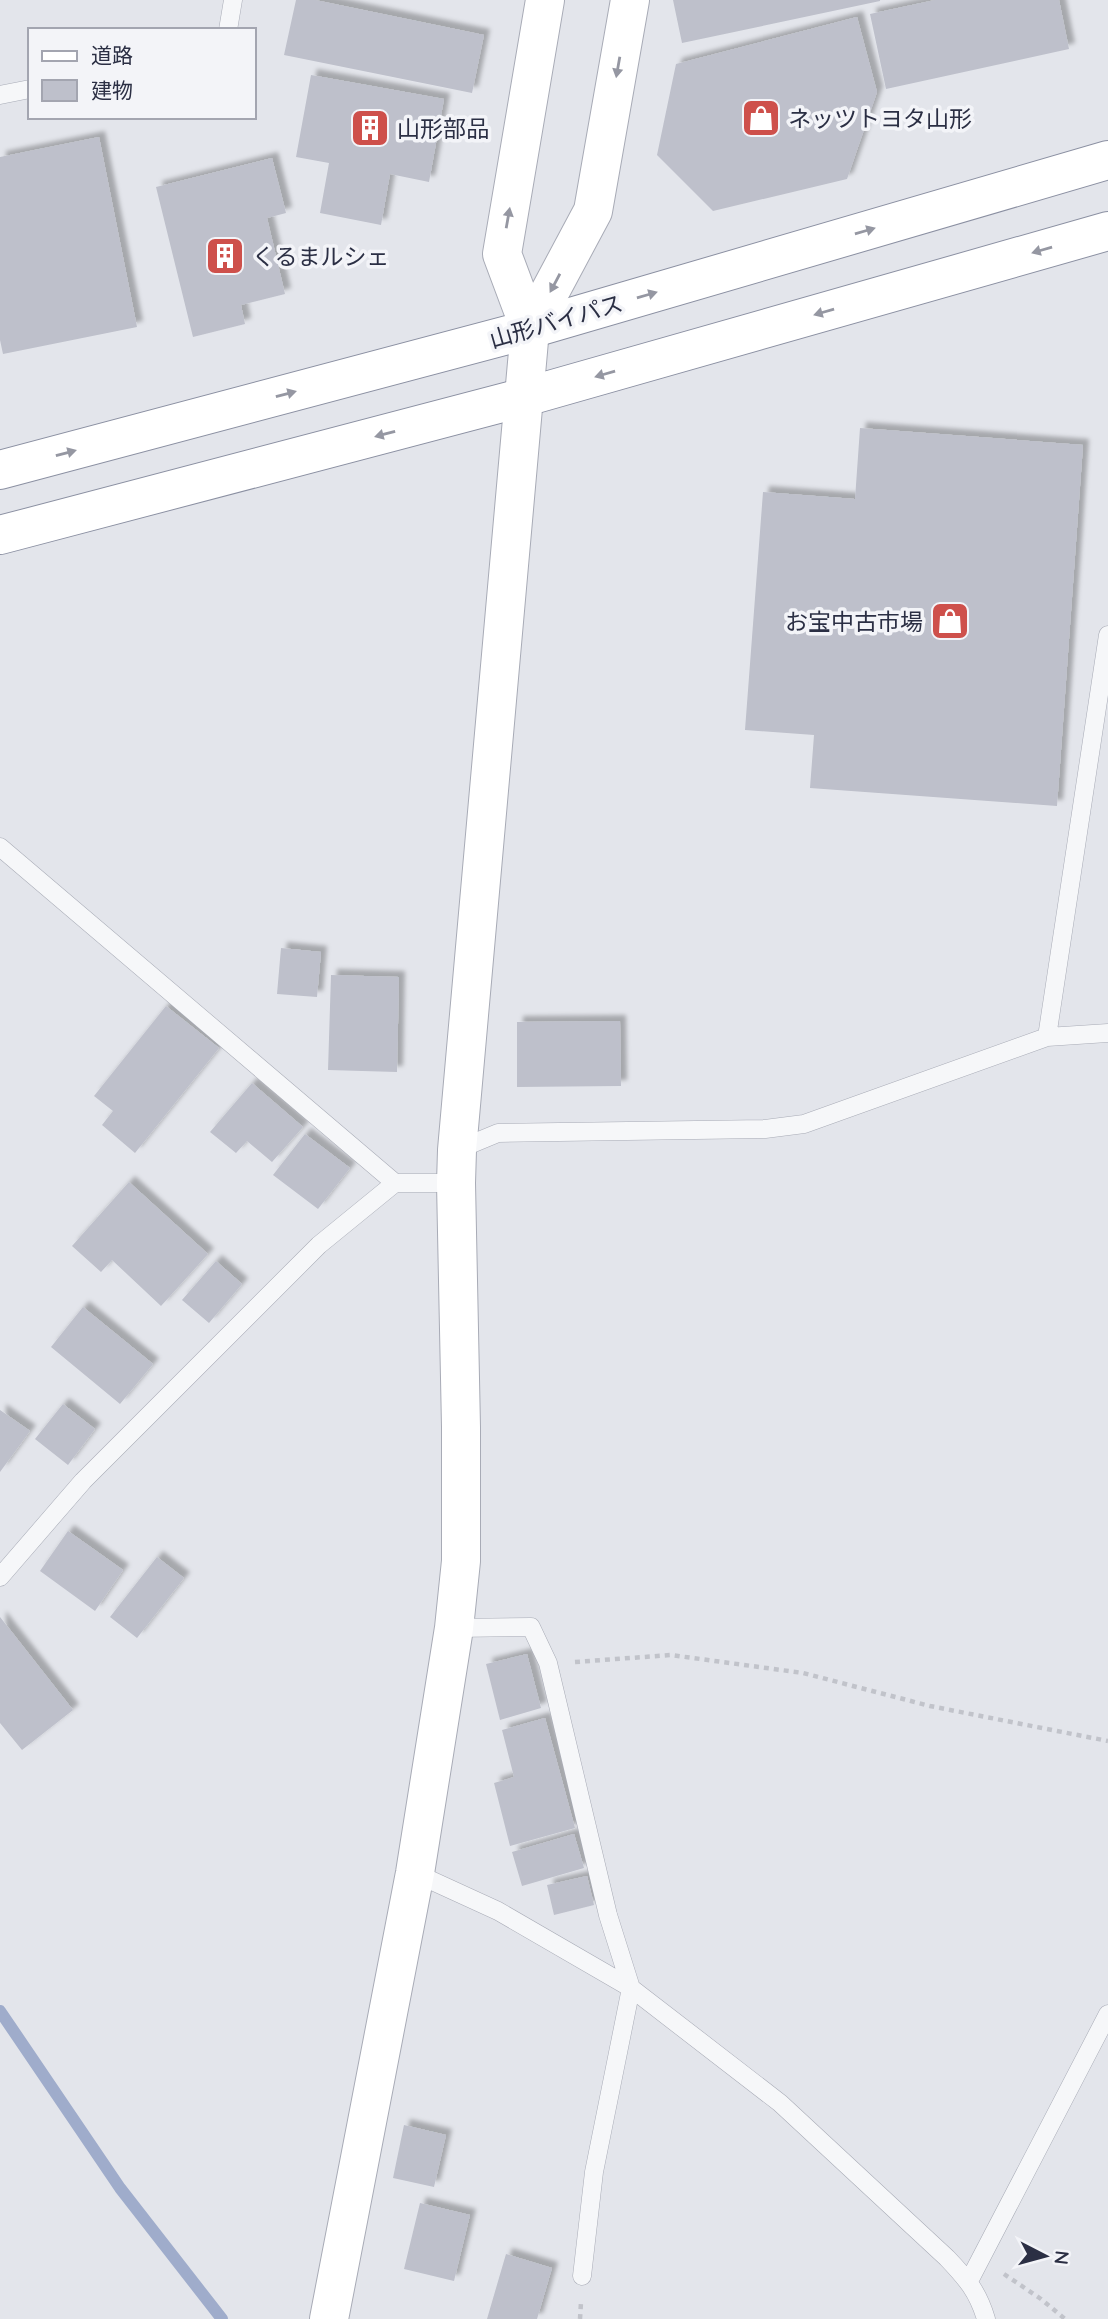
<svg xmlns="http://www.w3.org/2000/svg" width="1108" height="2319" viewBox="0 0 1108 2319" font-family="Quicksand,'Noto Sans JP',sans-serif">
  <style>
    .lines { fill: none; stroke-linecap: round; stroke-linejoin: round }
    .stream { stroke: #9faccb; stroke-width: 12 }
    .building { fill: #bec0cb; filter: url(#shadow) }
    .lane-casing { stroke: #a8abb6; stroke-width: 19 }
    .secondary-casing { stroke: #a8abb6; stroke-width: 40 }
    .highway-casing { stroke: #8b90a2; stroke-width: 40 }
    .path { stroke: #c1c3ca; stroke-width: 4.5; stroke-dasharray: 5 5; stroke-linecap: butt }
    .lane { stroke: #f6f7f9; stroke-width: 18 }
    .secondary { stroke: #fff; stroke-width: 38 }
    .highway { stroke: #fff; stroke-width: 38 }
    .oneway { fill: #9597a2 }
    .labels { text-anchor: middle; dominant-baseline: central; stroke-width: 7; stroke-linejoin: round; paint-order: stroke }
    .poi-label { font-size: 23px; fill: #2b2f44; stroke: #f3f4f8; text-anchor: start }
    .street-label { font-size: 23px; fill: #2b2f44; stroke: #f3f4f8 }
  </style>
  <defs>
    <filter id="shadow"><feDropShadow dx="6" dy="-6" stdDeviation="2" flood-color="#0004"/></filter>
  </defs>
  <rect width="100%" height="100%" fill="#e3e5eb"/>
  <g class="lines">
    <path class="stream" d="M0 2011 120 2188 222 2319"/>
  </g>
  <path class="building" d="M296 0H315L484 35 472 93 284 55Z
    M673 0H880V1L682 43Z
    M935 0H1059L1069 49 886 89 870 14Z
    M857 17 877 92 847 179 713 211 657 155 676 64Z
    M311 75 444 99 429 182 390 174 381 225 320 213 329 163 296 157Z
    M99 137 137 327 3 354 0 340V157Z
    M272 158 286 213 267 218 285 294 241 305 245 324 193 337 156 187Z
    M860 428 1083 445 1057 806 810 788 814 735 745 730 763 492 855 499Z
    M281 948 321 952 317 997 277 994Z
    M331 975 399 977 397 1072 328 1070Z
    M166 1006 219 1048 135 1153 102 1125 113 1111 94 1096Z
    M620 1021 621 1086 517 1087V1022Z
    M252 1083 303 1127 272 1162 247 1141 236 1153 210 1132Z
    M305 1134 350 1168 318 1209 273 1175Z
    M129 1182 208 1254 161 1306 112 1260 101 1272 72 1246Z
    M216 1261 242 1284 209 1323 182 1300Z
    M83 1307 153 1364 120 1404 51 1347Z
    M63 1404 95 1429 68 1465 35 1439Z
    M0 1410 30 1431 0 1472Z
    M68 1531 123 1570 95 1611 40 1571Z
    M157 1557 184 1578 137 1638 110 1617Z
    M0 1617 73 1710 22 1750 0 1723Z
    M527 1654 541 1708 500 1720 486 1664Z
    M545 1718 575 1828 510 1846 494 1783 514 1777 502 1730Z
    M574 1834 584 1868 522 1886 512 1852Z
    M587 1876 594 1905 554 1915 547 1885Z
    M404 2125 446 2135 434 2187 393 2178Z
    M420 2203 470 2215 454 2281 404 2269Z
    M506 2254 552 2268 537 2319H487Z"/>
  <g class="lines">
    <defs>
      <path id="lane" d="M228 30 233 0
        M0 95 30 89
        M0 847 395 1183H456
        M1047 1037 1108 635
        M457 1150 498 1133 765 1129 804 1124 1047 1037 1108 1033
        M0 1577 83 1481 319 1245 395 1183
        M454 1628 531 1627 548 1663 608 1915 631 1988 594 2172 582 2276
        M415 1873 498 1911 631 1988 780 2103 947 2258C967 2279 978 2292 986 2319
        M969 2281 1108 2014"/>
      <path id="secondary" d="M530 329 502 254 545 0
        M329 2319 415 1873 454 1628 461 1561V1427L456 1183 457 1150 530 329 593 211 630 0"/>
      <path id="highway" d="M0 470 530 329 1108 160
        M0 535 525 397 1108 231"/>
    </defs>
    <use href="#lane" class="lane-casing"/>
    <use href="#secondary" class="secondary-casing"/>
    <use href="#highway" class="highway-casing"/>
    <path class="path" d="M575 1662 671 1655 803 1673 930 1706 1108 1741
      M1004 2274 1041 2299 1065 2319
      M580 2319 581 2302"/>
    <use href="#lane" class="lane"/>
    <use href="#secondary" class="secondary"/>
    <use href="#highway" class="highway"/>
  </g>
  <defs><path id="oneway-solid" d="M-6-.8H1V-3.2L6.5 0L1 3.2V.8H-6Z" transform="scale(1.75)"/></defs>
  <g class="oneway">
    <use href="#oneway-solid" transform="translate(618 67) rotate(100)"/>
    <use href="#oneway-solid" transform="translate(508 218) rotate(-80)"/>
    <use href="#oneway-solid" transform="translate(865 231) rotate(-16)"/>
    <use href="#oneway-solid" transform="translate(1042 250) rotate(164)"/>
    <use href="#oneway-solid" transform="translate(555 283) rotate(118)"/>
    <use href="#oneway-solid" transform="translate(647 295) rotate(-16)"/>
    <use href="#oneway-solid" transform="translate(824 312) rotate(164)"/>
    <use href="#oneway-solid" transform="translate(605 374) rotate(164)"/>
    <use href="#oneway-solid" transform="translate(286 394) rotate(-15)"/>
    <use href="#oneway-solid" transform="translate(385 434) rotate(165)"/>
    <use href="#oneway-solid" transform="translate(66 453) rotate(-15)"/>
  </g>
  <defs>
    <symbol id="shop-square" viewBox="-11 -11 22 22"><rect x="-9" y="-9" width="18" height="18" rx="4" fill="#ce504b" stroke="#f3f4f8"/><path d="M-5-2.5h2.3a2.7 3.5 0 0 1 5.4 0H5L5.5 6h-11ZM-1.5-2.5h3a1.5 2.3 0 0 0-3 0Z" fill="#fff"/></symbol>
    <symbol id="building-square" viewBox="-11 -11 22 22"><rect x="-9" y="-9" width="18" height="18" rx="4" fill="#ce504b" stroke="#f3f4f8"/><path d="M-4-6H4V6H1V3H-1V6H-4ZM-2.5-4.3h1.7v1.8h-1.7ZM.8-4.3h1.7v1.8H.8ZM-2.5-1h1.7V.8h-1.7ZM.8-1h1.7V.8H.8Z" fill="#fff"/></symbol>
  </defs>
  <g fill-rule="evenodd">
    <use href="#shop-square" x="739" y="96" width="44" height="44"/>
    <use href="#building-square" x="348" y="106" width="44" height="44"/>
    <use href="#building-square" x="203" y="234" width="44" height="44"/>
    <use href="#shop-square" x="928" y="599" width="44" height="44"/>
  </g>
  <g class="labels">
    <g class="poi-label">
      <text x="788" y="118">ネッツトヨタ山形</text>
      <text x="397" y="128">山形部品</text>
      <text x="252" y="256">くるまルシェ</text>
      <text x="923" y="621" text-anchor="end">お宝中古市場</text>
    </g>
    <g class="street-label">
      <text transform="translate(556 321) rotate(-16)">山形バイパス</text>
    </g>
  </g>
  <rect x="28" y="28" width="228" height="91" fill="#f3f4f8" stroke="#a3a5b0" stroke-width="2"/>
  <rect x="42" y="51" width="35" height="10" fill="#ffffff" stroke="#a3a5b0" stroke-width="2"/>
  <text x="91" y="63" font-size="21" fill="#2b2f44">道路</text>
  <rect x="42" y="80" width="35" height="21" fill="#bec0cb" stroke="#a3a5b0" stroke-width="2"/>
  <text x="91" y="98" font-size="21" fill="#2b2f44">建物</text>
  <g transform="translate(1045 2256) rotate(96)" stroke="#f3f4f8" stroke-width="5" paint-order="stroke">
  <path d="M0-5L12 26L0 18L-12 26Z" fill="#2b2f44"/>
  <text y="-10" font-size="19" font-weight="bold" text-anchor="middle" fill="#2b2f44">N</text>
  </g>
</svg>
